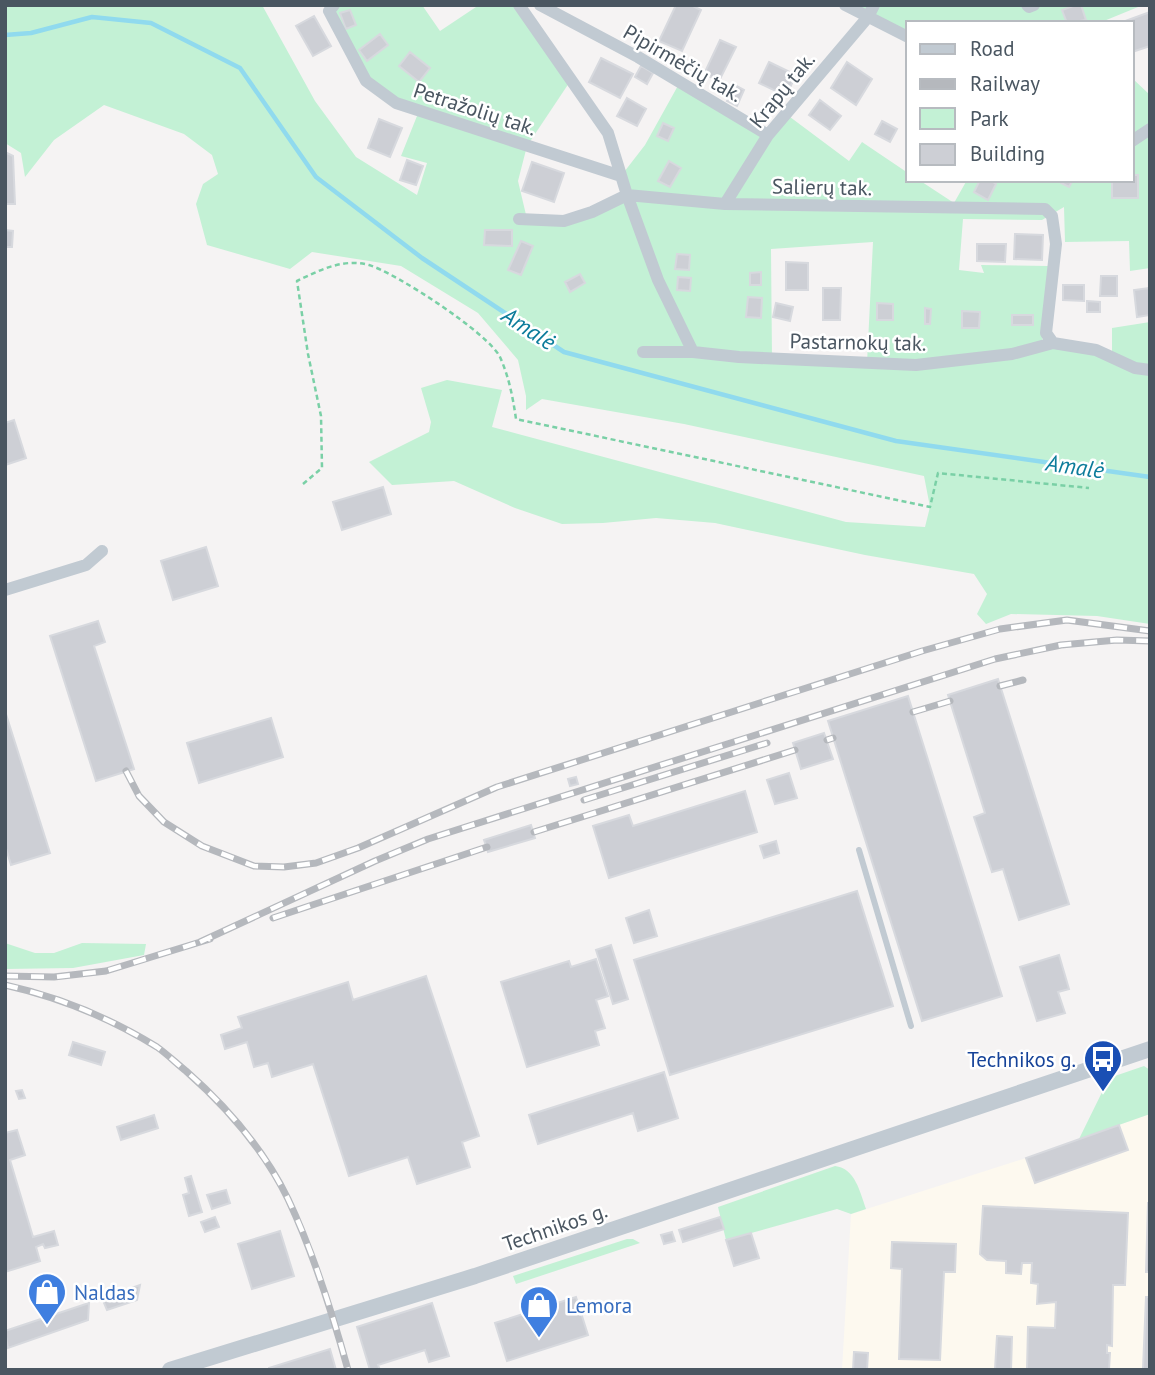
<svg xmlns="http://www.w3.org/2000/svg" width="1155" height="1375" viewBox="0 0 1155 1375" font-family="'PT Sans',sans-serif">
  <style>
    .commercial { fill: #fdf9ef }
    .green { fill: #c3f1d5; fill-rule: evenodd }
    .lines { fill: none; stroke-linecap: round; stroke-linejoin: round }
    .stream { stroke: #90daee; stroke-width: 4.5 }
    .building { fill: #cdcfd5; stroke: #d7d9de; stroke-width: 2 }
    .path { stroke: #7ad0a6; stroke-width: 2.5; stroke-dasharray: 5 3.5; stroke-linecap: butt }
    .service { stroke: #c1cad2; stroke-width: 6 }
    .minor { stroke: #c1cad2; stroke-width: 12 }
    .tertiary { stroke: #c1cad2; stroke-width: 16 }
    .rail-casing { stroke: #b5b8bd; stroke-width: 7 }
    .rail { stroke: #fff; stroke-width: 4.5; stroke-dasharray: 13; stroke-linecap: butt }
    .labels { text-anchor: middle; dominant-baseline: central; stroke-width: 5; stroke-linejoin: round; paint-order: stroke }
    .street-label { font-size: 21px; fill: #4a5661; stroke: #fff }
    .transit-label { font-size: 21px; fill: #164399; stroke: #fff; text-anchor: end }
    .shop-label { font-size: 21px; fill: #366cbe; stroke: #fff; text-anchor: start }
    .water-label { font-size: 23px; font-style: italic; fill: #0c7c9b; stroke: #fff }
  </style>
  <rect width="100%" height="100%" fill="#f5f3f3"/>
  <path class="commercial" d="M1150 1114V1370H842L851 1214 1026 1158Z"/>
  <path class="green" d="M5 5H262L315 101 356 157 417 195 427 163 401 156 419 111 366 81 329 11 334 5H422L440 31 479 5H519L571 80 527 146 518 181 527 219 564 221 626 195 621 176 645 145 680 82 768 135 786 114 849 161 862 142 908 173V180H919L954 203 967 180H1132V78L1150 95V268L1130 271 1129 241 1065 242 1064 207 1042 220 963 219 959 270 984 273 981 265 1048 266 1042 346 1112 357V328L1150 322V624L1097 616 1011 614 986 624 977 614 987 594 974 574 865 555 715 523 656 518 603 523 562 524 515 508 454 481 392 485 369 462 429 432 431 422 421 388 447 380 502 390 492 427 846 522 925 527 930 507 924 476 684 424 542 399 526 410V396L518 360 478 313 401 266 312 252 290 269 207 245 196 204 203 184 218 174 212 155 184 134 104 105 54 140 25 177 21 153 5 143ZM873 242 867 363 772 358 771 249Z
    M845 5H1143L1099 23H908V37Z
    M5 943 35 953H54L82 943 146 944 144 955 73 968 5 969Z
    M1144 1066 1150 1070V1114L1079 1139 1109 1078Z
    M835 1166C855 1168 860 1192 866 1209L851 1214 837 1209 726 1240 718 1207Z
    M627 1239H633L640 1243 516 1284 513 1276Z"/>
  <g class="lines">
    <path class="stream" d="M5 35 31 33 92 17 151 23 240 68 316 177 422 258 564 352 896 441 1150 477"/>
  </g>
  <path class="building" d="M676 5H691L701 10 682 51 659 41Z
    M1076 5H1081L1086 20 1067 23 1062 10Z
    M350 10 356 25 346 29 340 13Z
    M1150 12V46L1132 52V23H1120Z
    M314 16 331 46 313 56 296 26Z
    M380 34 388 45 367 61 359 50Z
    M720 40 736 47 719 81 704 74Z
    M410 52 430 68 419 82 399 66Z
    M601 58 633 74 620 98 589 82Z
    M769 62 796 75 786 96 759 83Z
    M847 62 872 79 856 105 831 88Z
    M641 66 653 73 647 84 635 77Z
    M735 85 744 90 737 106 727 101Z
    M627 98 646 109 637 126 617 116Z
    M820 100 841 116 830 130 809 115Z
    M379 119 402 128 390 157 368 148Z
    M882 121 897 129 890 142 875 134Z
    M663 123 674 128 668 141 657 136Z
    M5 152 13 156 15 204H5Z
    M407 160 423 166 416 185 400 180Z
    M669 161 681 168 670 187 658 181Z
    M532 162 564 173 554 202 522 191Z
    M1132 175H1138V198H1112V180H1132Z
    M980 180H990L996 184 988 200 974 192Z
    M1062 180H1073L1069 187 1061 183Z
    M5 230 13 231 12 247H5Z
    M485 230H512V246L484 245Z
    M1015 234 1043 235 1042 260 1014 259Z
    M521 241 533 246 521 275 508 270Z
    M977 244H1006L1005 262 977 261Z
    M677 254 690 255 689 270 675 269Z
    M786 262 808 263V290H786Z
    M761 272V285H750V273Z
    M580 274 585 283 570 292 565 282Z
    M1101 276H1117V296H1100Z
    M678 277 691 278 690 291 677 290Z
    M1063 285H1084V301L1063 300Z
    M823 288H841L840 320H823Z
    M1150 288V315L1137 317 1134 290Z
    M748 297 762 298 761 318 746 317Z
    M1087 301 1100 302V312H1087Z
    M776 303 793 307 790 321 773 317Z
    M877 303 893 304V320H877Z
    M925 308 931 309 930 324H925Z
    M962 311 980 312 979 328H962Z
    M1012 315H1033V325H1012Z
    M14 420 26 458 5 465V423Z
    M383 487 391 514 342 530 333 502Z
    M206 547 218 586 173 600 161 561Z
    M98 621 105 642 94 646 134 769 96 781 50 636Z
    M998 679 1069 904 1019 920 1003 869 992 872 974 817 985 813 948 695Z
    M908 696 1002 996 922 1021 828 721Z
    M5 711 50 853 11 865 5 845Z
    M271 718 283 757 199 783 187 743Z
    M824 733 833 759 801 769 793 743Z
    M789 773 797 798 775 804 767 780Z
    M576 777 578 784 570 786 568 779Z
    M745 791 757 832 609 878 593 826 629 815 633 826Z
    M531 825 535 838 488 852 484 840Z
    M776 841 779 853 764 858 760 846Z
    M857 891 893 1006 670 1075 634 960Z
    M649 910 657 936 634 943 626 918Z
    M611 945 628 999 613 1004 596 950Z
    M1059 955 1069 989 1058 992 1065 1013 1037 1021 1020 967Z
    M596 959 608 996 596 1000 605 1028 595 1031 599 1045 527 1067 501 982 569 961 571 967Z
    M426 976 479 1136 462 1142 470 1167 417 1184 408 1157 349 1176 313 1064 272 1077 268 1063 254 1067 247 1042 225 1049 221 1035 242 1028 238 1017 348 982 353 1000Z
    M73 1042 105 1052 101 1065 69 1055Z
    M664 1072 678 1118 638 1131 633 1113 538 1144 529 1115Z
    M22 1090 25 1098 19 1099 16 1091Z
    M154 1115 158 1128 121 1140 117 1127Z
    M1119 1125 1128 1150 1035 1183 1026 1158Z
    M17 1130 25 1155 10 1160 33 1237 54 1231 58 1245 45 1248 43 1244 36 1247 40 1261 5 1272V1133Z
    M191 1176 202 1212 189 1216 183 1195 189 1193 185 1178Z
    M226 1190 230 1203 212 1209 207 1195Z
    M1148 1203H1150V1272H1146Z
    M983 1206 1128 1213 1125 1285H1113L1112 1346 1107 1345V1353H1110L1109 1370H1027L1028 1327 1055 1328 1056 1302 1037 1304 1038 1284 1031 1283 1032 1263H1022L1021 1274 1006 1273V1261L987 1260 980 1254Z
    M215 1217 219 1227 205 1232 201 1222Z
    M720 1217 724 1229 683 1242 679 1230Z
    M280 1231 294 1276 252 1289 238 1244Z
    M672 1232 675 1241 664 1244 661 1235Z
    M751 1233 759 1258 734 1266 726 1240Z
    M892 1242 956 1244 955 1272H944L940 1360 899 1359 902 1269 891 1268Z
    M140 1285 137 1300 107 1310 102 1298Z
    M576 1297 588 1335 507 1361 495 1323Z
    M1146 1297H1150V1369H1143Z
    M89 1303 88 1320 8 1348 5 1331Z
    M432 1303 449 1356 429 1362 425 1350 378 1365 380 1370H370L357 1327Z
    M997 1336 1012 1337 1011 1370 995 1369Z
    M330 1349 336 1370H269V1368Z
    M854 1352 868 1353 867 1370H853Z"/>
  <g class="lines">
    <path class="path" d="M303 484 322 468 321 416 308 354 297 281C320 270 343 258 369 265 396 273 488 333 500 357 509 377 513 398 516 419L930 507 938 473 1089 488"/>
    <path class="service" d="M859 850 911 1026"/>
    <path class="minor" d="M334 5 329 11 366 81 396 103 621 176
      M519 5 608 133 627 195 592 212 564 221 519 219
      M540 5 638 57 768 135
      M845 5 908 37
      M1027 5 1029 7 1034 5
      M1132 141 1150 129
      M725 204 768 135 868 17 874 5
      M643 352H693L739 357 916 365 1012 354 1053 343 1096 350 1135 368 1150 370
      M693 352 658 280 627 195 725 204 1045 209 1052 216 1056 244 1046 333 1053 343
      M5 590 86 565 102 551"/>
    <path class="tertiary" d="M170 1370 475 1276 1150 1049"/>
    <defs>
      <path id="rail" d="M1000 686 1023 680
        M913 712 950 701
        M827 740 833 738
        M126 771 139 796 164 822 202 846 254 866 284 867 316 863 358 848 497 787 922 651 1000 629 1067 620 1150 631
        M584 800 767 743
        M534 832 795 750
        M273 918 487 847
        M200 942 375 861 428 839 995 659 1061 645 1117 640 1150 641
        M5 976 54 977 106 971 210 939
        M5 985C59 997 110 1018 157 1047 167 1054 176 1063 186 1071 227 1107 264 1150 288 1199 314 1254 332 1312 348 1370"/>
    </defs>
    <use href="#rail" class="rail-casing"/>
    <use href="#rail" class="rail"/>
  </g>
  <defs>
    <symbol id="bus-pin" viewBox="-11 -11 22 30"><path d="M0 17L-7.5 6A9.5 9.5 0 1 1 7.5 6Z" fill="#1a4fb4" stroke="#fff"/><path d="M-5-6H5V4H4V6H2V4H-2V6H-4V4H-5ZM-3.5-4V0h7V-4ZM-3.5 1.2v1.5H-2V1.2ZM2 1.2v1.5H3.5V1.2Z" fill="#fff"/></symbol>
    <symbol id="shop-pin" viewBox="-11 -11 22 30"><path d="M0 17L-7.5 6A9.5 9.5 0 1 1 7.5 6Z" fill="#3f7fe0" stroke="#fff"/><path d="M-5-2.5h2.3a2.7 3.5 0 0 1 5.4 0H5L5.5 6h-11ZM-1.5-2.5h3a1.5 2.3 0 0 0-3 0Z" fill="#fff"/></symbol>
  </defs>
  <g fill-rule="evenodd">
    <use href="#bus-pin" x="1081" y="1037" width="44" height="60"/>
    <use href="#shop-pin" x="25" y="1270" width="44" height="60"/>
    <use href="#shop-pin" x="517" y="1283" width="44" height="60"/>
  </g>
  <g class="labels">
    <g class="street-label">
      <text transform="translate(683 63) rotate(30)">Pipirmėčių tak.</text>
      <text transform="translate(782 90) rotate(-51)">Krapų tak.</text>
      <text transform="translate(475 109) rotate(18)">Petražolių tak.</text>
      <text transform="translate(822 187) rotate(1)">Salierų tak.</text>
      <text transform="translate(858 342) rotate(1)">Pastarnokų tak.</text>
      <text transform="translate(555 1227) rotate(-19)">Technikos g.</text>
    </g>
    <g class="transit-label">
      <text x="1076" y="1059">Technikos g.</text>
    </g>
    <g class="shop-label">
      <text x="74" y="1292">Naldas</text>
      <text x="566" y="1305">Lemora</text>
    </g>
    <g class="water-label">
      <text transform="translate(529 328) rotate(33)">Amalė</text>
      <text transform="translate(1075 466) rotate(8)">Amalė</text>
    </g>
  </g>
  <rect width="1155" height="1375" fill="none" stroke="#4a5661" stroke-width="14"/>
  <rect x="906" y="21" width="228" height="161" fill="#ffffff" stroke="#b7bbc0" stroke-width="2"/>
  <rect x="920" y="44" width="35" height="10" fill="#c1cad2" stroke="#b7bbc0" stroke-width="2"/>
  <text x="970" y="56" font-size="21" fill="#4a5661">Road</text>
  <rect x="920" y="79" width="35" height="10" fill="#b5b8bd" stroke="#b7bbc0" stroke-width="2"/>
  <text x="970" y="91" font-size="21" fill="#4a5661">Railway</text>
  <rect x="920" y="108" width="35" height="21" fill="#c3f1d5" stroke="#b7bbc0" stroke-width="2"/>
  <text x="970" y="126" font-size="21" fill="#4a5661">Park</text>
  <rect x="920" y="144" width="35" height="21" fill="#cdcfd5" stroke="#b7bbc0" stroke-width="2"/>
  <text x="970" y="161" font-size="21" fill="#4a5661">Building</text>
</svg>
